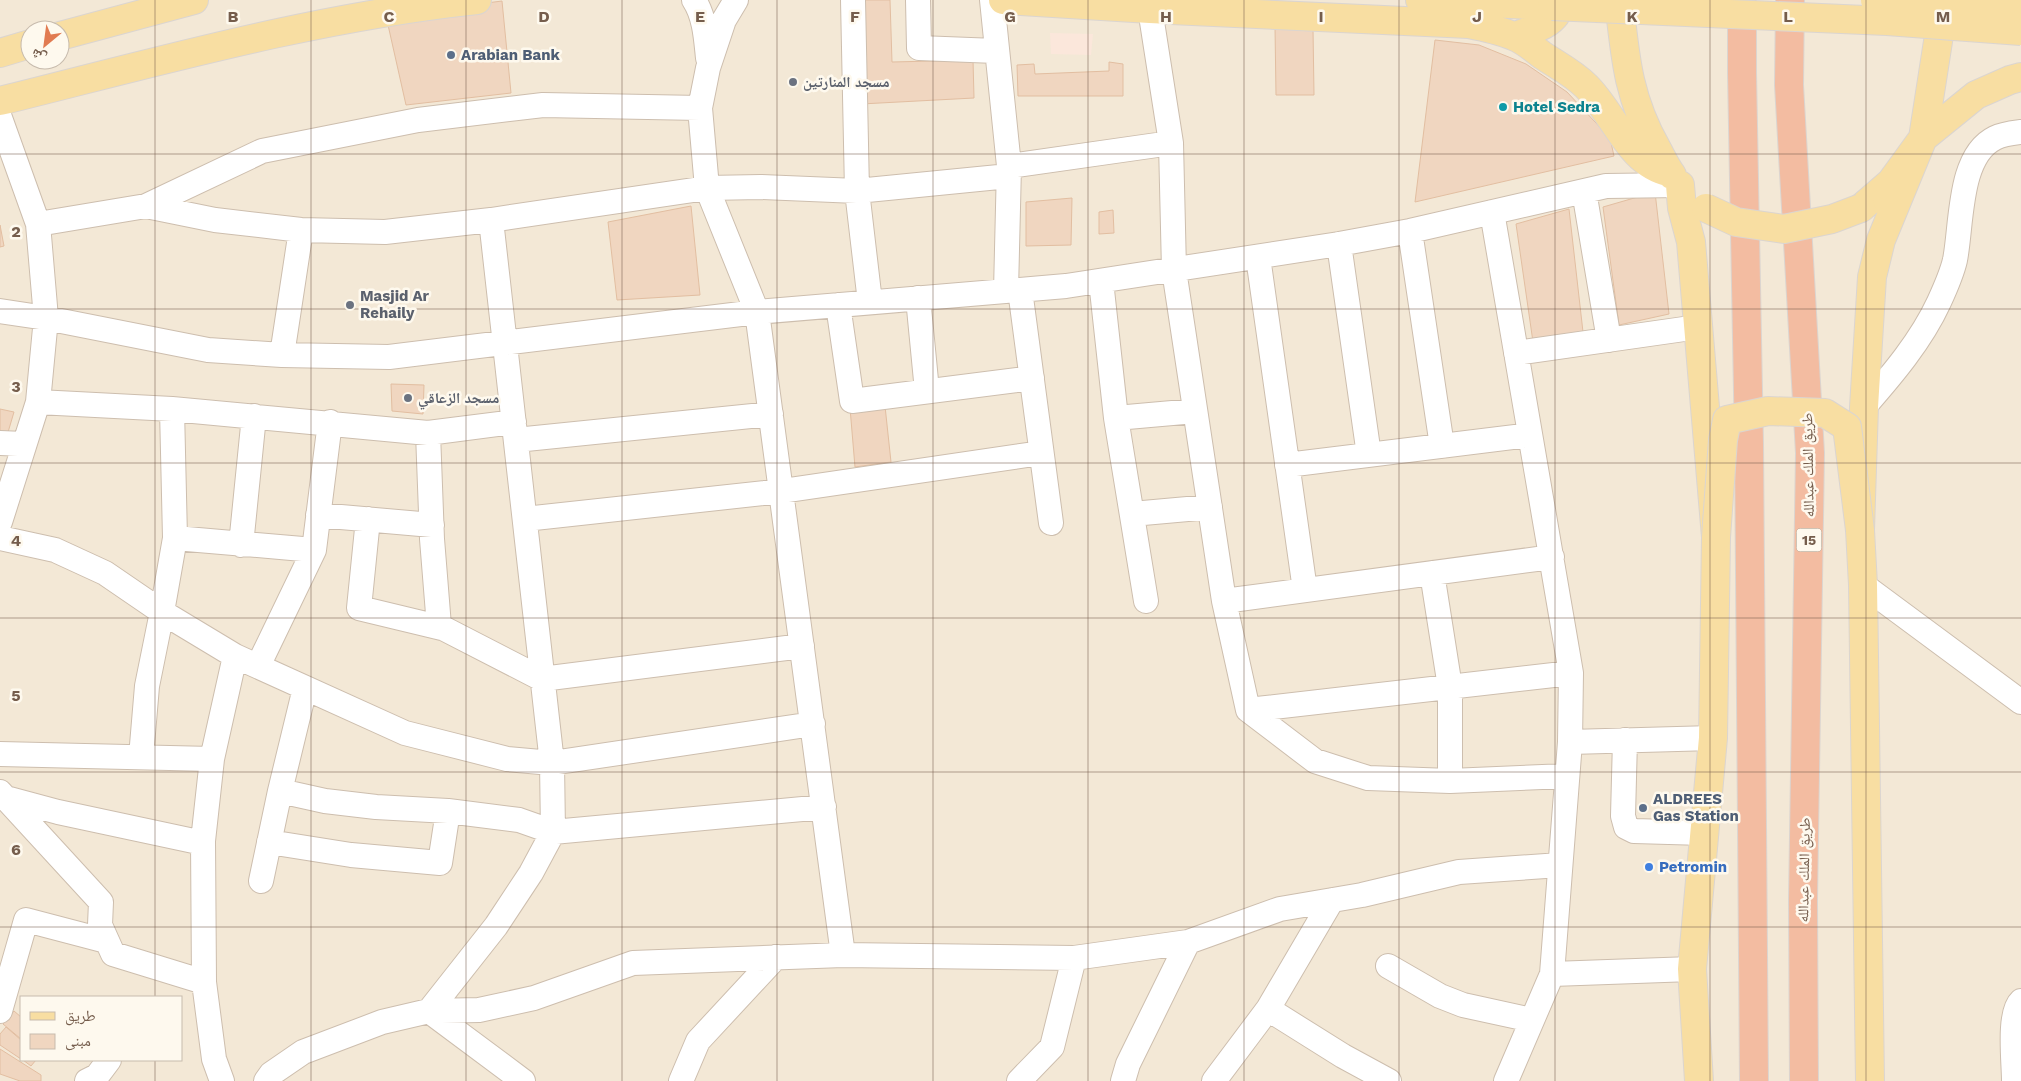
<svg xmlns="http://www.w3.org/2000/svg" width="2021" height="1081" viewBox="0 0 2021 1081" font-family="'Work Sans','Noto Naskh Arabic',sans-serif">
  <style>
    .residential { fill: #f3e8d6; fill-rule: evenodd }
    .commercial { fill: #fbe7db }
    .building { fill: #f0d6c0; stroke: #e2bea1 }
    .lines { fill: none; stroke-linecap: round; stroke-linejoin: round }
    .minor-casing { stroke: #cdbeae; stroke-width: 26 }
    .major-casing { stroke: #dbd5d0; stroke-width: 30 }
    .highway-casing { stroke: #dbd5d0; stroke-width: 30 }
    .minor { stroke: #fff; stroke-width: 24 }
    .major { stroke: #f8dea2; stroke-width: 28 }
    .highway { stroke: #f3bca1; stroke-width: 28 }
    .major-bridge-casing { stroke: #dbd5d0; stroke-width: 30; stroke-linecap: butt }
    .major-bridge { stroke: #f8dea2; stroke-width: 28 }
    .grid { fill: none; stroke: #755d4c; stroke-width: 1; stroke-opacity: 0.55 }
    .service-dot { fill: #5c6f8a; stroke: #fef9ee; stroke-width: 2 }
    .worship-dot { fill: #6b7280; stroke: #fef9ee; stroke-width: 2 }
    .culture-dot { fill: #0f9aa8; stroke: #fef9ee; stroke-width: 2 }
    .shop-dot { fill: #3f7fe0; stroke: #fef9ee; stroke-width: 2 }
    .labels { text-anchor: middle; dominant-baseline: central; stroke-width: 5; stroke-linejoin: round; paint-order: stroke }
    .shield { fill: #fef9ee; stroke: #9e8c7d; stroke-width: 1 }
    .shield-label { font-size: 14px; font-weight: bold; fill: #755d4c }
    .service-label { font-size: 15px; font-weight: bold; fill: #4e5e75; stroke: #fef9ee; text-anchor: start }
    .worship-label { font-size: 15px; font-weight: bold; fill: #5b616d; stroke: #fef9ee; text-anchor: start }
    .culture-label { font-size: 15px; font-weight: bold; fill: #0d838f; stroke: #fef9ee; text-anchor: start }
    .street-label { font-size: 15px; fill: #755d4c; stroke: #fef9ee }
    .shop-label { font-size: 15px; font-weight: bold; fill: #366cbe; stroke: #fef9ee; text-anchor: start }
    .grid-label { font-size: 16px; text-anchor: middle; font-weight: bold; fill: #755d4c; stroke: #fef9ee; stroke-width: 5; stroke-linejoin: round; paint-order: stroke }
  </style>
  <rect width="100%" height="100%" fill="#fcf5e7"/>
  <path class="residential" d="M0 0H2021V1081H0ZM30 30H60V60H30ZM21 997H181V1060H21Z"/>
  <path class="commercial" d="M1050 33 1093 34 1091 55 1051 54Z"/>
  <path class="building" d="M858 0H890L892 62 973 60 974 98 861 104Z
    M502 1 511 93 406 105 386 16Z
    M1275 27 1313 29 1314 95H1276Z
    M1435 40 1479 45 1526 64 1567 92 1610 138 1614 156 1415 202Z
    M1109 62 1123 64V96H1018L1017 65 1034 64 1035 74 1109 71Z
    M1655 192 1669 314 1619 325 1603 207Z
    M1072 198 1071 245 1026 246V202Z
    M691 206 700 295 617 300 608 222Z
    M1569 209 1583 332 1533 342 1516 224Z
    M1113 210 1114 233 1099 234V212Z
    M0 225 4 246 0 247Z
    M391 384 424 385 423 414 392 411Z
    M885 406 891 462 855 467 850 408Z
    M0 409 14 412 6 439H0Z
    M14 1011 21 1017V1039L3 1024Z
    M6 1027 21 1040V1059L0 1045V1034Z
    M0 1049 41 1075V1081H20L0 1074Z
    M23 1060H36L31 1066Z"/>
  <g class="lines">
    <defs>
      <path id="minor" d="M694 0C705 17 706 39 708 58
        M736 0 724 20 708 68 700 108 707 188 757 312 843 955
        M853 0 857 191 1009 176
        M918 0 919 48 996 51
        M992 0 1009 166 1006 291
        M1150 9 1171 143 1174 270 1224 601 1248 710 1571 673
        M0 118 38 224 46 318 38 402 0 522
        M1009 166 1171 143
        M1584 191 1609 340
        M146 206 215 220 301 230 385 232 491 220 707 188 761 187 857 191 870 302
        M1492 212 1571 673 1570 742 1552 974 1506 1081
        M38 224 146 206 262 151 418 120 543 105 700 108
        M1410 231 1442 446
        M1339 244 1369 455
        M1258 257 1305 590
        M1101 281 1116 418 1195 411
        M1020 290 1051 523
        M918 298 927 391
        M838 305 852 401 1032 378
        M0 311 46 318 208 350 282 355 389 357 757 312 1066 286 1339 244 1410 231 1606 186 1680 185
        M1516 353 1698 327
        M282 355 301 230
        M38 402 172 409 428 433 514 422
        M1864 407C1892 375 1921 341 1939 302 1945 289 1952 273 1955 260 1962 225 1958 156 1995 138 2003 134 2013 133 2021 132
        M1116 418 1146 601
        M428 433 432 539 439 626 542 679 802 646
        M516 440 771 414
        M0 443 24 444
        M1287 465 1530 435
        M1132 514 1210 507
        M318 515 432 525
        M368 519 359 608 442 628
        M525 519 782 491 1041 453
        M0 538 55 550 105 573 162 612 235 656 405 733 507 759 552 763 813 724
        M175 538 314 550
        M241 545 254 416
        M1432 573 1450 687V781
        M1863 585 2021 702
        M1224 601 1552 557
        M258 666 314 550 330 422
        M1248 710 1315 761 1368 778 1450 781 1567 776
        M1625 740 1623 816 1626 827 1634 831 1704 833
        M1570 742 1713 738
        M0 754 212 759
        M141 757 147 686 162 612 175 538 172 409
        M280 791 325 801 376 807 448 811 519 820 553 832 824 807
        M0 792 101 902 100 925 113 954 204 982
        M6 798 58 812 203 843
        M269 842 351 855 440 863 448 811
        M261 881 280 791 305 688
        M1388 966 1440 996 1463 1005 1532 1020
        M1552 974 1692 969
        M1268 1009 1343 1056 1389 1081
        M0 1011 26 920 106 941
        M429 1011 479 1010 534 998 633 963 843 955 1074 958 1188 942 1280 909 1362 895 1459 872 1560 865
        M429 1011 523 1081
        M87 1081 97 1076 109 1060
        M222 1081 214 1059 204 982 203 841 212 759 235 656
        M266 1081 271 1074 303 1052 382 1022 429 1011 496 926 531 873 553 832 552 763 491 220
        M681 1081 698 1041 776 957
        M1019 1081 1052 1047 1074 958
        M1123 1081 1128 1064 1188 942
        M1214 1081 1268 1009 1332 900
        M2014 1081C2014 1062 2008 1013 2021 1001"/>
      <path id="major" d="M1003 0 1150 9 1469 24C1484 27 1499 30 1513 36 1524 40 1533 48 1542 55 1557 65 1573 73 1586 86 1613 112 1630 165 1669 172
        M1420 0 1552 6
        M1619 0C1625 57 1628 98 1657 149 1662 158 1666 167 1672 175
        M60 36 194 0
        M1515 36C1534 29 1560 24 1560 0
        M0 53 30 44
        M0 101C157 62 315 17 477 0
        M1680 185 1682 208 1691 242 1716 537 1713 738 1692 969 1699 1081
        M1861 208 1891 182 1923 138 1939 35 1935 2
        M1870 1081 1863 585 1860 530 1864 407 1872 277 1881 240 1923 138 1976 95 2010 80 2021 77"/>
      <path id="highway" d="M1742 0V73L1749 444 1754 1081
        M1790 0 1789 85 1810 453 1803 901 1804 1081"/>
    </defs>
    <use href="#minor" class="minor-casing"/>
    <use href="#major" class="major-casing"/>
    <use href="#highway" class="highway-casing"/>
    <use href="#minor" class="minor"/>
    <use href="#major" class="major"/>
    <use href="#highway" class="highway"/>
    <defs>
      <path id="major-bridge" d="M1875 0 2021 8
        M1552 6 1887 21 2021 31
        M1706 208 1736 222 1784 229 1832 219 1861 208
        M1716 537 1723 440 1727 420 1768 411 1825 413 1847 427 1860 530"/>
    </defs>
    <use href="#major-bridge" class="major-bridge-casing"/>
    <use href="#major-bridge" class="major-bridge"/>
  </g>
  <path class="grid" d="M155 0V997M311 0V1081M466 0V1081M622 0V1081M777 0V1081M933 0V1081M1088 0V1081M1244 0V1081M1399 0V1081M1555 0V1081M1710 0V1081M1866 0V1081M0 154H2021M0 309H2021M0 463H2021M0 618H2021M0 772H2021M0 927H2021M155 1060V1081"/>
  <g class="service-dot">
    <circle cx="451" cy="55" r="5"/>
    <circle cx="1643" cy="808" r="5"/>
  </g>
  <g class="worship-dot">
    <circle cx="793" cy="82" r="5"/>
    <circle cx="350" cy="305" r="5"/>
    <circle cx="408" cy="398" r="5"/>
  </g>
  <circle class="culture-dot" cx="1503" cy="107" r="5"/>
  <circle class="shop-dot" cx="1649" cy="867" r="5"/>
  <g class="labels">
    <rect class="shield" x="1796.5" y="528.5" width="25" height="23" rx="4"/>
    <g class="shield-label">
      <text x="1809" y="540">15</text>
    </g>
    <g class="service-label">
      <text x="461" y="55">Arabian Bank</text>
      <text x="1653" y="799">ALDREES<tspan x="1653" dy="17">Gas Station</tspan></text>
    </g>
    <g class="worship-label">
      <text x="803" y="82">مسجد المنارتين</text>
      <text x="360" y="296">Masjid Ar<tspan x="360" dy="17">Rehaily</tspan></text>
      <text x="418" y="398">مسجد الزعاقي</text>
    </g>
    <g class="culture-label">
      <text x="1513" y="107">Hotel Sedra</text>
    </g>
    <g class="street-label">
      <text transform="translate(1808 465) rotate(-91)">طريق الملك عبدالله</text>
      <text transform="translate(1804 870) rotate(-89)">طريق الملك عبدالله</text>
    </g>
    <g class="shop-label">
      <text x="1659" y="867">Petromin</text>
    </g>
  </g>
  <g class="grid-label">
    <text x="233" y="22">B</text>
    <text x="389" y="22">C</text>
    <text x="544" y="22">D</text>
    <text x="700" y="22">E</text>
    <text x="855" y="22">F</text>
    <text x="1010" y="22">G</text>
    <text x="1166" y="22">H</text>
    <text x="1321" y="22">I</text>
    <text x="1477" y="22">J</text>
    <text x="1632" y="22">K</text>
    <text x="1788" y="22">L</text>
    <text x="1943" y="22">M</text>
    <text x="16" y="237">2</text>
    <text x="16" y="392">3</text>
    <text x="16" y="546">4</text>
    <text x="16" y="701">5</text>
    <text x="16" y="855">6</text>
  </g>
  <rect x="20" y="996" width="162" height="65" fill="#fef9ee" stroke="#c7bbad"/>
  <rect x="30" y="1012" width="25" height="8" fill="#f8dea2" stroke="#c7bbad"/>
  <text x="65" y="1021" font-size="15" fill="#755d4c">طريق</text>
  <rect x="30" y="1034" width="25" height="15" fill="#f0d6c0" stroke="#c7bbad"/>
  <text x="65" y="1046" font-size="15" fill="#755d4c">مبنى</text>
  <g transform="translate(45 45) rotate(209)"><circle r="24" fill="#fef9ee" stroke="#c7bbad"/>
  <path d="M0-4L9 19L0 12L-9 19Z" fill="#e17b51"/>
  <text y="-8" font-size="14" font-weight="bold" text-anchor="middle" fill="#755d4c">ش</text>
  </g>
</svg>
